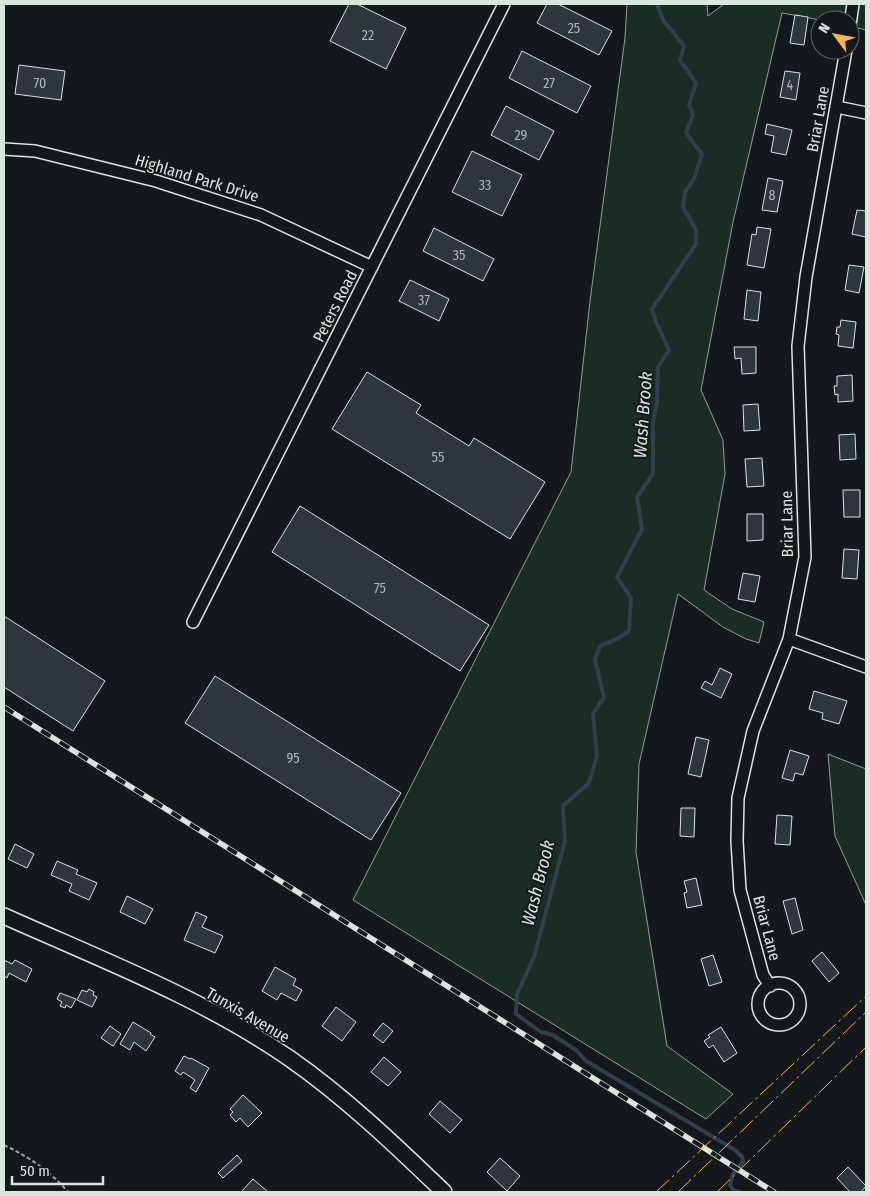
<svg xmlns="http://www.w3.org/2000/svg" width="870" height="1196" viewBox="0 0 870 1196" font-family="'Fira Sans Condensed',sans-serif">
  <style>
    .green { fill: #1a2d24; stroke: #939e99 }
    .lines { fill: none; stroke-linecap: round; stroke-linejoin: round }
    .stream { stroke: #2f3f4d; stroke-width: 4 }
    .building { fill: #2c363c; stroke: #d8e6dc }
    .street-casing { stroke: #d8e6dc; stroke-width: 14 }
    .secondary-casing { stroke: #d8e6dc; stroke-width: 18 }
    .path { stroke: #9da8a2; stroke-width: 2; stroke-dasharray: 4 2.5; stroke-linecap: butt }
    .street { stroke: #14181c; stroke-width: 11 }
    .secondary { stroke: #14181c; stroke-width: 15 }
    .rail-casing { stroke: #d8e6dc; stroke-width: 5.5 }
    .rail { stroke: #14181c; stroke-width: 4; stroke-dasharray: 11; stroke-linecap: butt }
    .power { stroke: #ffb74d; stroke-width: 1; stroke-dasharray: 18 4 2.5 4; stroke-linecap: butt }
    .labels { text-anchor: middle; dominant-baseline: central; stroke-width: 4; stroke-linejoin: round; paint-order: stroke }
    .number-label { font-size: 14px; fill: #adbab4 }
    .street-label { font-size: 16px; fill: #d8e6dc; stroke: #14181c }
    .water-label { font-size: 18px; font-style: italic; fill: #d8e6dc; stroke: #14181c }
  </style>
  <rect width="100%" height="100%" fill="#14181c"/>
  <path class="green" d="M627 4H707L708 16 724 4H866V30L850 26V20H820L782 13 733 222 701 390 723 440 725 474 704 590 732 609 764 622 759 643 746 639 723 627 678 594 639 764 636 852 667 1046 733 1094 706 1119 353 900 571 472 590 301 625 38Z
    M828 754 866 769V905L835 836Z"/>
  <g class="lines">
    <path class="stream" d="M657 4 663 20 684 46 680 60 696 83 689 105 693 115 686 133 702 154 694 179 685 192 683 207 696 230V244L652 309 656 322 669 350 658 367 657 402 653 423V474L637 497 642 529 617 577 631 598 629 631 617 639 600 646 595 660 604 697 593 714 597 756 589 783 563 806 565 841 534 957 517 994 516 1014 541 1032 553 1035 576 1050 586 1061 735 1150 742 1157 743 1162 733 1174 730 1185 734 1191 741 1192"/>
  </g>
  <path class="building" d="M349 4H357L406 28 386 69 330 41Z
    M547 4H558L612 31 599 55 537 23Z
    M795 15 808 17 804 45 790 43Z
    M522 51 591 86 577 113 509 78Z
    M19 65 65 71 61 100 15 94Z
    M785 71 800 73 796 100 780 97Z
    M506 106 554 131 539 160 491 135Z
    M767 124 792 130 786 155 771 152 774 136 765 134Z
    M472 151 522 175 502 216 452 192Z
    M768 178 783 181 777 212 762 210Z
    M857 210 866 211V237L852 234Z
    M757 227 771 229 764 268 747 265 752 234 756 235Z
    M434 228 494 259 483 281 423 251Z
    M849 265 864 267 859 293 845 290Z
    M410 280 449 299 439 321 399 301Z
    M747 290 761 292 758 321 744 319Z
    M841 320 856 322 853 348 838 346 839 335 836 334 837 327H840Z
    M734 347H756V373L742 374 741 358 735 359Z
    M367 372 421 405 416 413 469 446 474 438 545 482 510 539 332 429Z
    M852 375 853 401 838 402V394L835 395 834 386H837V376Z
    M758 404 760 430 744 431 743 405Z
    M855 434 856 459 840 460 839 435Z
    M762 458 764 486 747 487 745 459Z
    M843 490H860V517H844Z
    M300 506 489 625 460 671 272 552Z
    M747 514H763V540L747 541Z
    M844 549 859 550 857 579 842 578Z
    M743 573 760 576 755 602 738 599Z
    M4 616 105 681 73 731 4 687Z
    M720 668 732 674 721 698 701 688 705 681 712 685Z
    M215 676 401 793 371 840 185 723Z
    M814 691 847 701 839 724 822 719 823 713 809 709Z
    M696 737 709 740 701 777 688 774Z
    M790 750 809 756 803 775 795 773 793 781 782 778Z
    M681 808H695L694 837 680 836Z
    M777 815 792 816 790 845 775 844Z
    M15 844 34 854 27 868 8 859Z
    M57 861 78 870 76 874 97 883 89 900 69 891 72 884 51 875Z
    M696 878 702 905 687 908 684 893 687 892 684 881Z
    M127 896 153 909 145 924 120 912Z
    M795 898 803 930 792 934 783 901Z
    M196 912 207 917 202 927 223 936 215 953 184 940Z
    M822 952 839 973 829 982 812 961Z
    M713 955 722 982 709 986 701 959Z
    M4 960 12 964 15 960 32 969 26 982 9 973 7 978 4 976Z
    M275 967 296 979 293 985 302 990 296 1001 281 993 277 1000 262 991Z
    M89 989 94 992 93 995 97 997 92 1007 77 1000 82 990 87 992Z
    M60 993 76 999 71 1008 66 1005 65 1008 60 1006 62 1002 57 999Z
    M336 1007 356 1022 342 1041 322 1026Z
    M133 1022 151 1033 150 1034 155 1037 146 1051 134 1042 130 1050 120 1044Z
    M383 1023 393 1031 383 1043 373 1035Z
    M110 1026 121 1034 113 1046 101 1038Z
    M721 1027 737 1053 724 1062 713 1045 709 1048 704 1041 710 1037 708 1035Z
    M184 1056 190 1059 191 1058 209 1068 196 1092 190 1088 195 1080 183 1072 181 1075 175 1071Z
    M384 1057 401 1072 388 1086 371 1072Z
    M243 1095 262 1113 248 1127 240 1118 236 1122 230 1115 233 1112 230 1109Z
    M440 1101 462 1120 450 1133 429 1114Z
    M237 1155 242 1161 223 1178 218 1173Z
    M500 1158 520 1176 507 1191 487 1172Z
    M848 1167 866 1186 861 1192H850L837 1178Z
    M253 1179 268 1192H241Z"/>
  <g class="lines">
    <defs>
      <path id="street" d="M850 25 853 4
        M837 107 866 113
        M4 149 35 151 156 181 261 215 372 267
        M193 622 504 4
        M789 639 866 667
        M758 1004a21 21 0 1 1 42 0a21 21 0 1 1-42 0Z
        M770 986 763 975 740 890 737 841 738 798 753 731 789 639 805 557 798 346 806 277 846 50"/>
      <path id="secondary" d="M4 916C100 959 202 998 289 1058 345 1097 395 1145 444 1192"/>
    </defs>
    <use href="#street" class="street-casing"/>
    <use href="#secondary" class="secondary-casing"/>
    <path class="path" d="M4 1145C29 1157 50 1171 68 1192"/>
    <use href="#street" class="street"/>
    <use href="#secondary" class="secondary"/>
    <defs>
      <path id="rail" d="M4 707 774 1192"/>
    </defs>
    <use href="#rail" class="rail-casing"/>
    <use href="#rail" class="rail"/>
    <path class="power" d="M656 1192 866 996
      M678 1192 866 1012
      M717 1192 866 1047"/>
  </g>
  <g class="labels">
    <g class="number-label">
      <text x="574" y="28">25</text>
      <text x="368" y="35">22</text>
      <text x="40" y="83">70</text>
      <text x="549" y="83">27</text>
      <text x="790" y="85">4</text>
      <text x="521" y="135">29</text>
      <text x="485" y="185">33</text>
      <text x="772" y="195">8</text>
      <text x="459" y="255">35</text>
      <text x="424" y="300">37</text>
      <text x="438" y="457">55</text>
      <text x="380" y="588">75</text>
      <text x="293" y="758">95</text>
    </g>
    <g class="street-label">
      <text transform="translate(818 119) rotate(-80)">Briar Lane</text>
      <text transform="translate(197 178) rotate(17)">Highland Park Drive</text>
      <text transform="translate(335 306) rotate(-63)">Peters Road</text>
      <text transform="translate(787 524) rotate(-91)">Briar Lane</text>
      <text transform="translate(767 928) rotate(75)">Briar Lane</text>
      <text transform="translate(248 1015) rotate(30)">Tunxis Avenue</text>
    </g>
    <g class="water-label">
      <text transform="translate(643 415) rotate(-86)">Wash Brook</text>
      <text transform="translate(538 883) rotate(-76)">Wash Brook</text>
    </g>
  </g>
  <rect width="870" height="1196" fill="none" stroke="#d8e6dc" stroke-width="10"/>
  <g transform="translate(835 35) rotate(302)"><circle r="24" fill="#14181c" stroke="#626a69"/>
  <path d="M0-4L9 19L0 12L-9 19Z" fill="#ffb74d"/>
  <text y="-8" font-size="14" font-weight="bold" text-anchor="middle" fill="#d8e6dc">N</text>
  </g>
  <path d="M12 1176v8h91v-8" fill="none" stroke="#d8e6dc" stroke-width="2.5"/>
  <text x="20" y="1176" font-size="15" fill="#d8e6dc" stroke="#14181c" stroke-width="4" paint-order="stroke">50 m</text>
</svg>
